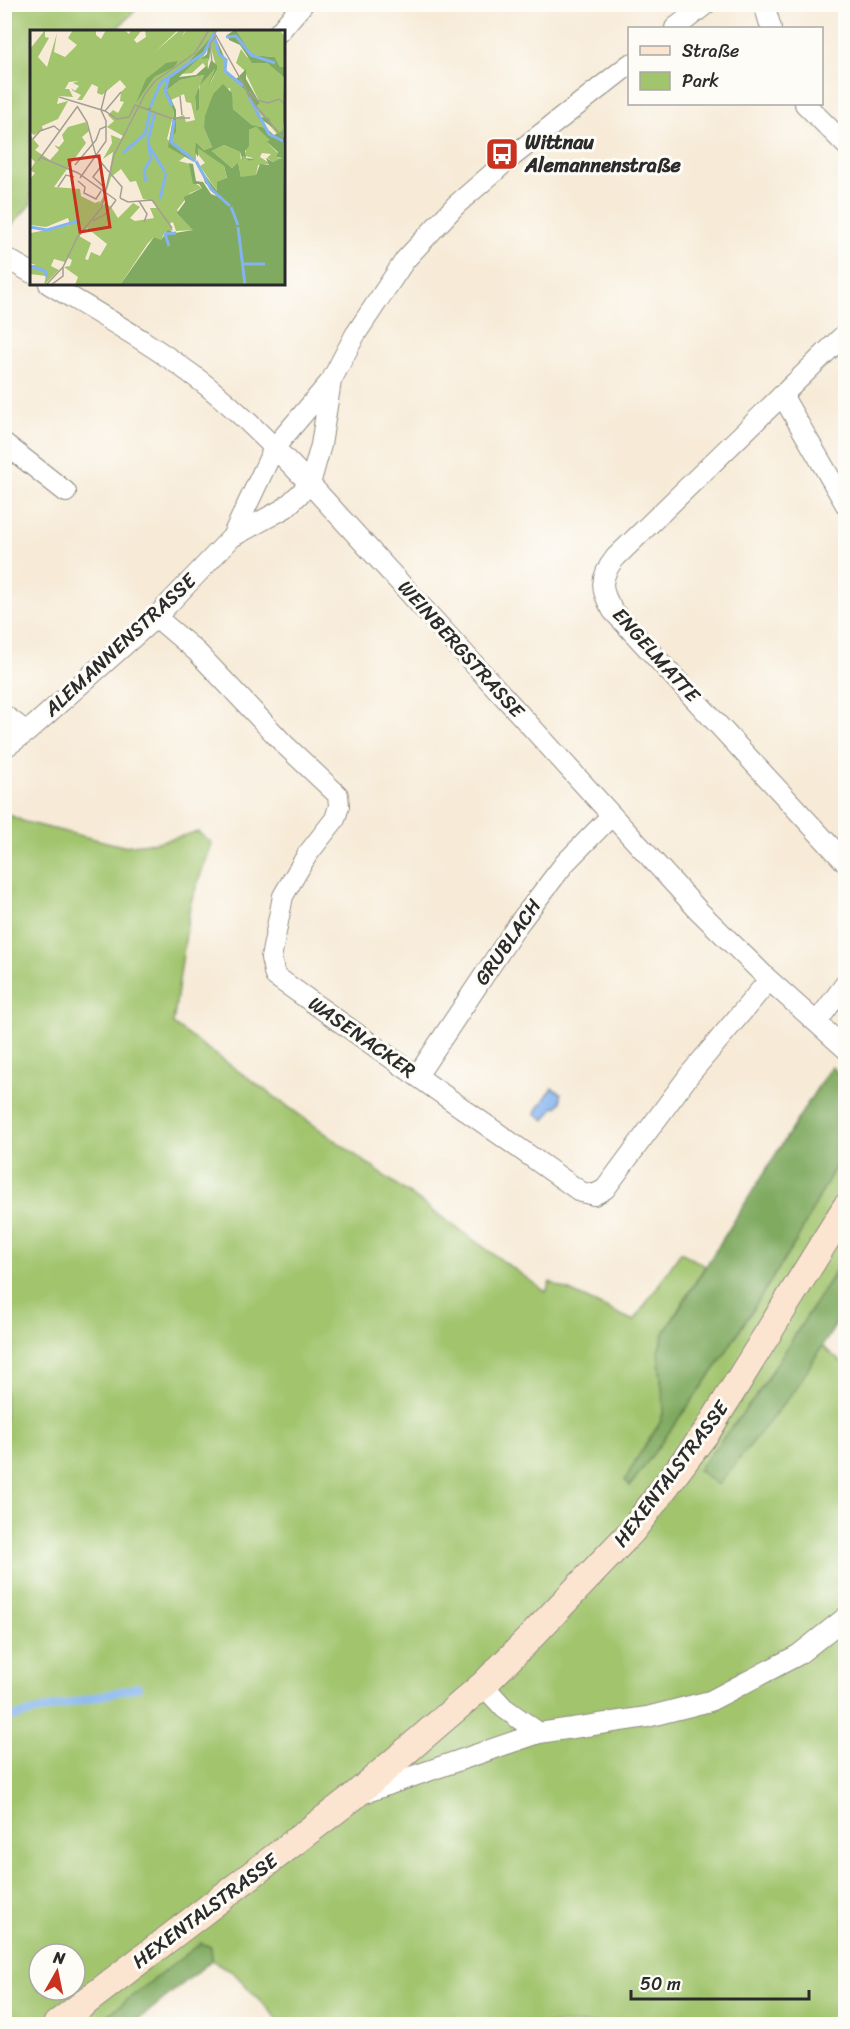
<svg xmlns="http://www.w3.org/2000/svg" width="850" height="2029" viewBox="0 0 850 2029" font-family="Sriracha,sans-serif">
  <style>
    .green { fill: #a1c46d; stroke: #66784c; stroke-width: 1.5; fill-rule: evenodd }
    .forest { fill: #80aa60; stroke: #566a46; stroke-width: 1.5 }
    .water { fill: #84b4ef; stroke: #58708d; stroke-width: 1.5 }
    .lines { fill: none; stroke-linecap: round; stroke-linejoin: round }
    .stream { stroke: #84b4ef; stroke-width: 8 }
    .minor-casing { stroke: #918b82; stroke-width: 22 }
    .secondary-casing { stroke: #918b82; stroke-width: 29 }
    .minor { stroke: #fff; stroke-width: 20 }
    .secondary { stroke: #fce5d0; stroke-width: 27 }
    .labels { text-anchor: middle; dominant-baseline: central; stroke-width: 6; stroke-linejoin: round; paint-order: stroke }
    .poi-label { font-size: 20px; font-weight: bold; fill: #2b2b2b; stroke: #fdfcf7; text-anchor: start }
    .street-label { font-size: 20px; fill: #2b2b2b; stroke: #fdfcf7 }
    .inset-river { fill: none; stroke: #84b4ef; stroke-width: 3 }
    .inset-road { fill: none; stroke: #a59e93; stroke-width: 1.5 }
    .view { fill: #c8321e; fill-opacity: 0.15; stroke: #c8321e; stroke-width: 3 }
    .inset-edge { fill: none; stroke: #2b2b2b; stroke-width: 3 }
  </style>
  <rect width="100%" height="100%" fill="#fdfcf7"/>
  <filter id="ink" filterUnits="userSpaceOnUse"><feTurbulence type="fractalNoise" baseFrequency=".0167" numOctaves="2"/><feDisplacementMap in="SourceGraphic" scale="12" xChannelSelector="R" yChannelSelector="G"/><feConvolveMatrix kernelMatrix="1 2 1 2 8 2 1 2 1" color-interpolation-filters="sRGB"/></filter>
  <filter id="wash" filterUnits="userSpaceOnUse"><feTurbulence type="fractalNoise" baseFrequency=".008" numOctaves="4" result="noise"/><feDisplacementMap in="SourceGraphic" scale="24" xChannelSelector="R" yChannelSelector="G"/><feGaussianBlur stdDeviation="1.35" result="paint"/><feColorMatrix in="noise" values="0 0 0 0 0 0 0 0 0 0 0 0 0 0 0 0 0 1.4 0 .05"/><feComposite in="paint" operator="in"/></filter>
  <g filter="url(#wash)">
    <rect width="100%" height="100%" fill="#f7ebd8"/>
    <path class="green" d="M5 4 141 5 114 31 32 32 31 204 5 232Z
      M5 813 25 822 123 846 158 842 198 832 212 843 190 905 173 1024 546 1292 550 1282 634 1321 681 1252 705 1266 664 1333 658 1352 663 1397 664 1410 660 1423 636 1460 625 1480 630 1485 717 1366 796 1241 845 1148V1256L757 1395 698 1470 718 1484 794 1391 822 1346 845 1365V2024H282L234 1973 212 1960 211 1947 201 1943 96 2024H5ZM39 1954H75V1990H39Z"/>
    <path class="forest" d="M831 1066 845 1080V1148L796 1241 717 1366 630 1486 625 1480 636 1460 660 1423 664 1410 663 1397 658 1351 664 1333Z
      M845 1256V1310L794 1391 718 1485 698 1470 757 1395Z
      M201 1943 211 1947 212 1960 133 2024H96Z"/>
    <path class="water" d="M552 1088 561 1093V1102L557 1107H554L545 1120 535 1113Z"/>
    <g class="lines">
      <path class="stream" d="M9 1718 138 1687"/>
    </g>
  </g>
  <g filter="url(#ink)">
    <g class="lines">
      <defs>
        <path id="minor" d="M764 4 771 28
          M675 28 706 4
          M279 32 303 4
          M805 104 846 145
          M4 257 32 273
          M49 284C102 316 158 347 207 386 244 416 277 450 310 484L699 911 769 980 846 1049
          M846 333 615 558C599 578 600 590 613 611L846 863
          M782 395 846 505
          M4 443 66 492
          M232 537 274 448 331 381 355 335 405 260 456 205 509 159 630 64
          M156 617 197 652 285 745 338 795 339 806 335 819 307 855 283 896 271 958 275 976 581 1192 594 1195 605 1189 690 1074 769 980
          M4 715 27 732
          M4 748 27 732 156 617 232 537 285 508 310 484 321 445 331 381
          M817 1022 846 983
          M417 1076 519 923 565 863 611 816
          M483 1685 504 1708 539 1733
          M364 1793 539 1733 647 1717 710 1701 798 1655 846 1617"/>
        <path id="secondary" d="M57 2024 353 1797 483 1685 525 1643 632 1531 708 1430 846 1207"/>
      </defs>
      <use href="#minor" class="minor-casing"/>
      <use href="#secondary" class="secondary-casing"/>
      <use href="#minor" class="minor"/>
      <use href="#secondary" class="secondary"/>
    </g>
  </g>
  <defs>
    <symbol id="bus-square" viewBox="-11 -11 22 22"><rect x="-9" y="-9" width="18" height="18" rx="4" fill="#c8321e" stroke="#fdfcf7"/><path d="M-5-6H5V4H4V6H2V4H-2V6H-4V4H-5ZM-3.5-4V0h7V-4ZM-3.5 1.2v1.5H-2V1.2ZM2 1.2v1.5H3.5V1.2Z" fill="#fff"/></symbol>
  </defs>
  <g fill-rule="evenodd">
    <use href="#bus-square" x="483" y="135" width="38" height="38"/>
  </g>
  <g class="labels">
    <g class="poi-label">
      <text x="525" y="142">Wittnau<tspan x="525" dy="23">Alemannenstraße</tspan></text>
    </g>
    <g class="street-label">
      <text transform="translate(120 645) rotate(-43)">ALEMANNENSTRASSE</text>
      <text transform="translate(461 649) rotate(48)">WEINBERGSTRASSE</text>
      <text transform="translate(656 655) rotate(48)">ENGELMATTE</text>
      <text transform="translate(508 942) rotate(-55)">GRUBLACH</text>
      <text transform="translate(362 1037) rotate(35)">WASENACKER</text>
      <text transform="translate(671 1474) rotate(-53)">HEXENTALSTRASSE</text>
      <text transform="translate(205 1911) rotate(-37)">HEXENTALSTRASSE</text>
    </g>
  </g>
  <g transform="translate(30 30)">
    <rect width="255" height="255" fill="#f7ebd8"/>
    <path d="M15 0V7L19 8 8 27 17 37 27 3 24 22 35 27 47 15 38 8 43 0H66V5L71 9 76 0H94L99 4 101 0H112L104 10 107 13 116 7 115 0H148L125 22 150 0H155L152 7 156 0 187 1 151 40 131 50 118 80 131 54 138 49 133 59 144 82 137 109 156 126 149 131 160 134 165 153 172 158 160 163 147 180 158 192 161 175 163 200 146 201 143 192 139 194 143 200 134 203 131 211 124 207 118 213 90 255H45L48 247 34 237 40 236 42 230 38 228 35 232 24 229 21 236 29 240 14 255 16 246 0 244V235H6L0 233 1 203 40 195 38 188 16 197 0 195V149L5 143 0 140 5 132 0 127V105L9 116 5 120 20 130 29 120 24 115 29 117 34 111 32 105 38 97 56 92 59 101 52 107 56 113 24 157 50 159 51 166 65 173 70 171 69 174 75 164 72 177 75 173 81 177 88 188 103 173 110 177 100 188 105 191 124 188 120 178H127L123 171 113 169 106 151 100 152 91 139 81 147 76 163 83 122 73 129 82 113 81 105 91 109 93 106 77 97 84 91 78 85 83 80 88 83 94 72 90 71 91 62 96 57 90 50 72 65 67 63 68 57 62 54 52 70H47L51 65 43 61 41 58 45 61 49 56 43 53 49 51 39 52 35 59H39L43 67 29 66 27 74 38 71 28 89 12 96 13 100 4 105 0 102V19ZM57 198 77 214 70 226 61 222 58 230 55 229 61 213 49 206ZM206 0H250L255 7V37H250L245 27 222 25ZM185 8 188 24 197 33 194 42 215 60 235 98 222 95 203 79 200 58 183 64 174 98 182 117 174 120 166 112V131L147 118 140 108 145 88 154 85 156 92 165 90 161 73 156 72 154 64 141 70 137 60 150 50 174 45 165 66 166 81 170 54 185 39 180 54 187 40 180 14ZM178 15 173 28H178V40L173 33 162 43 152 44 173 25ZM211 19 217 27 237 33 253 46 255 101 253 92 252 101 247 104 225 78 230 73 214 40 206 33ZM226 97 241 110 238 113 248 123 246 127 252 129 243 132 237 128 241 124 232 123 230 127 241 134 228 135 226 145 220 148 211 147 208 132 202 138 182 121 194 115 210 122 211 130 213 126 219 131 223 128 215 126 219 100ZM168 117 194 136 197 149 187 161 170 136 175 133 166 122Z" fill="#a1c46d" fill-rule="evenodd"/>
    <path d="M198 0H206L222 25 245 27 250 37H255V48L237 33H222L210 15 199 10 197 5 203 1ZM184 4 196 31 188 24 185 8 181 11 179 32 178 28 171 29 177 24 178 16 173 25 149 47 166 45 176 36 178 39 181 30 187 35V40L178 56 185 39 169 56V79L166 81 165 66 174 45 150 50 137 60 146 80V102L140 109 164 132 138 117 144 82 133 59 138 49 131 54 120 81 111 76 118 79 131 50 151 40ZM148 31 144 37 124 47 106 73 116 49 136 33ZM195 33 197 43 206 49 216 39V49L230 73 225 78 230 87 239 88 242 97 228 87 215 60 195 43ZM193 54 202 63 203 79 222 95 236 98 244 105 252 101 253 92 255 255H90L124 207 131 210 138 200 145 203 163 200 147 183 155 172 154 167 172 158 169 154H163L159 133 163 134 166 151 173 152 181 164 192 168 175 153 172 141 187 161V152L197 148 194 136 168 118V127L165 122 166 112 174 120 182 117 174 98 175 86 183 64ZM226 97 240 110 237 112 248 122 246 127 252 128 243 132 236 128 239 135 230 134 226 145 211 147 208 132 202 138 182 121 194 115 210 122 213 131V126L219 131 224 129 216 128 215 121 219 116V100Z" fill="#80aa60" fill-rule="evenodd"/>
    <path class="inset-river" d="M196 7 206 6 221 25 245 33M185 9 189 24 196 30 195 41 213 56M219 67 239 104 255 112M142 76 135 61 139 47 174 23 186 0M120 78 130 54 137 48M144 90 141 112 165 131M119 116 135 142M93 123 115 104 120 82M166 131 181 159 200 176M116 152 114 141 121 129 118 110 125 83M130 169 136 143M201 177 208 195M0 197 17 200 48 191M208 197 215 255M139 216 135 204 146 203M214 234H235M0 236 15 241 17 247"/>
    <path class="inset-road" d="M183 0 225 75 255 110M182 32 180 14 186 6M219 61 227 70 238 73 249 69 255 74M150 66 152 85M29 67 75 81 87 89 99 87 105 75 140 88H160M47 76 57 92 66 126 79 142M71 80 76 60M75 81 91 62M3 109 10 101 24 96 30 101M10 127 48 143 86 170M8 131 47 77M45 135 66 110 70 99 77 96M72 135 63 147 75 158M80 143 92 157 90 168M50 148 76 111V91L71 80M48 151 55 157 54 163 66 169 71 161M28 157 36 145 44 147M90 168 98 172 122 170 142 198M109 171 117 184 114 192M63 191 76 184 86 170M16 255 33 237 47 208 72 177 84 125 115 64 125 51 165 23 179 0M21 255 33 246V237"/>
    <path class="view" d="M69 126 80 197 50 202 39 130Z"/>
    <rect width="255" height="255" class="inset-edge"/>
  </g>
  <rect width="850" height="2029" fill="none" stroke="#fdfcf7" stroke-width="24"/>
  <rect x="628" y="27" width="195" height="78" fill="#fdfcf7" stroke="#a9a8a5" stroke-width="1.5"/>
  <rect x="640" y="46" width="30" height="9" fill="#fce5d0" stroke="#a9a8a5" stroke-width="1.5"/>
  <text x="682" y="57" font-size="18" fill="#2b2b2b">Straße</text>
  <rect x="640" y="72" width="30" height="18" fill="#a1c46d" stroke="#a9a8a5" stroke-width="1.5"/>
  <text x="682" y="87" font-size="18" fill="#2b2b2b">Park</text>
  <g transform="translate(57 1972) rotate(9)"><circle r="28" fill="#fdfcf7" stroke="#a9a8a5" stroke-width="1.5"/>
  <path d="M0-4.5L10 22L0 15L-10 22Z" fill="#c8321e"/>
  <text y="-9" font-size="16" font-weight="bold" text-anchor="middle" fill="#2b2b2b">N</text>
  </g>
  <path d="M631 1990v9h178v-9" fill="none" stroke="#2b2b2b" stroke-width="3"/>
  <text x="640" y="1990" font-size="18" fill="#2b2b2b" stroke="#fdfcf7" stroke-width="4.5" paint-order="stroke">50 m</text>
</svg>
